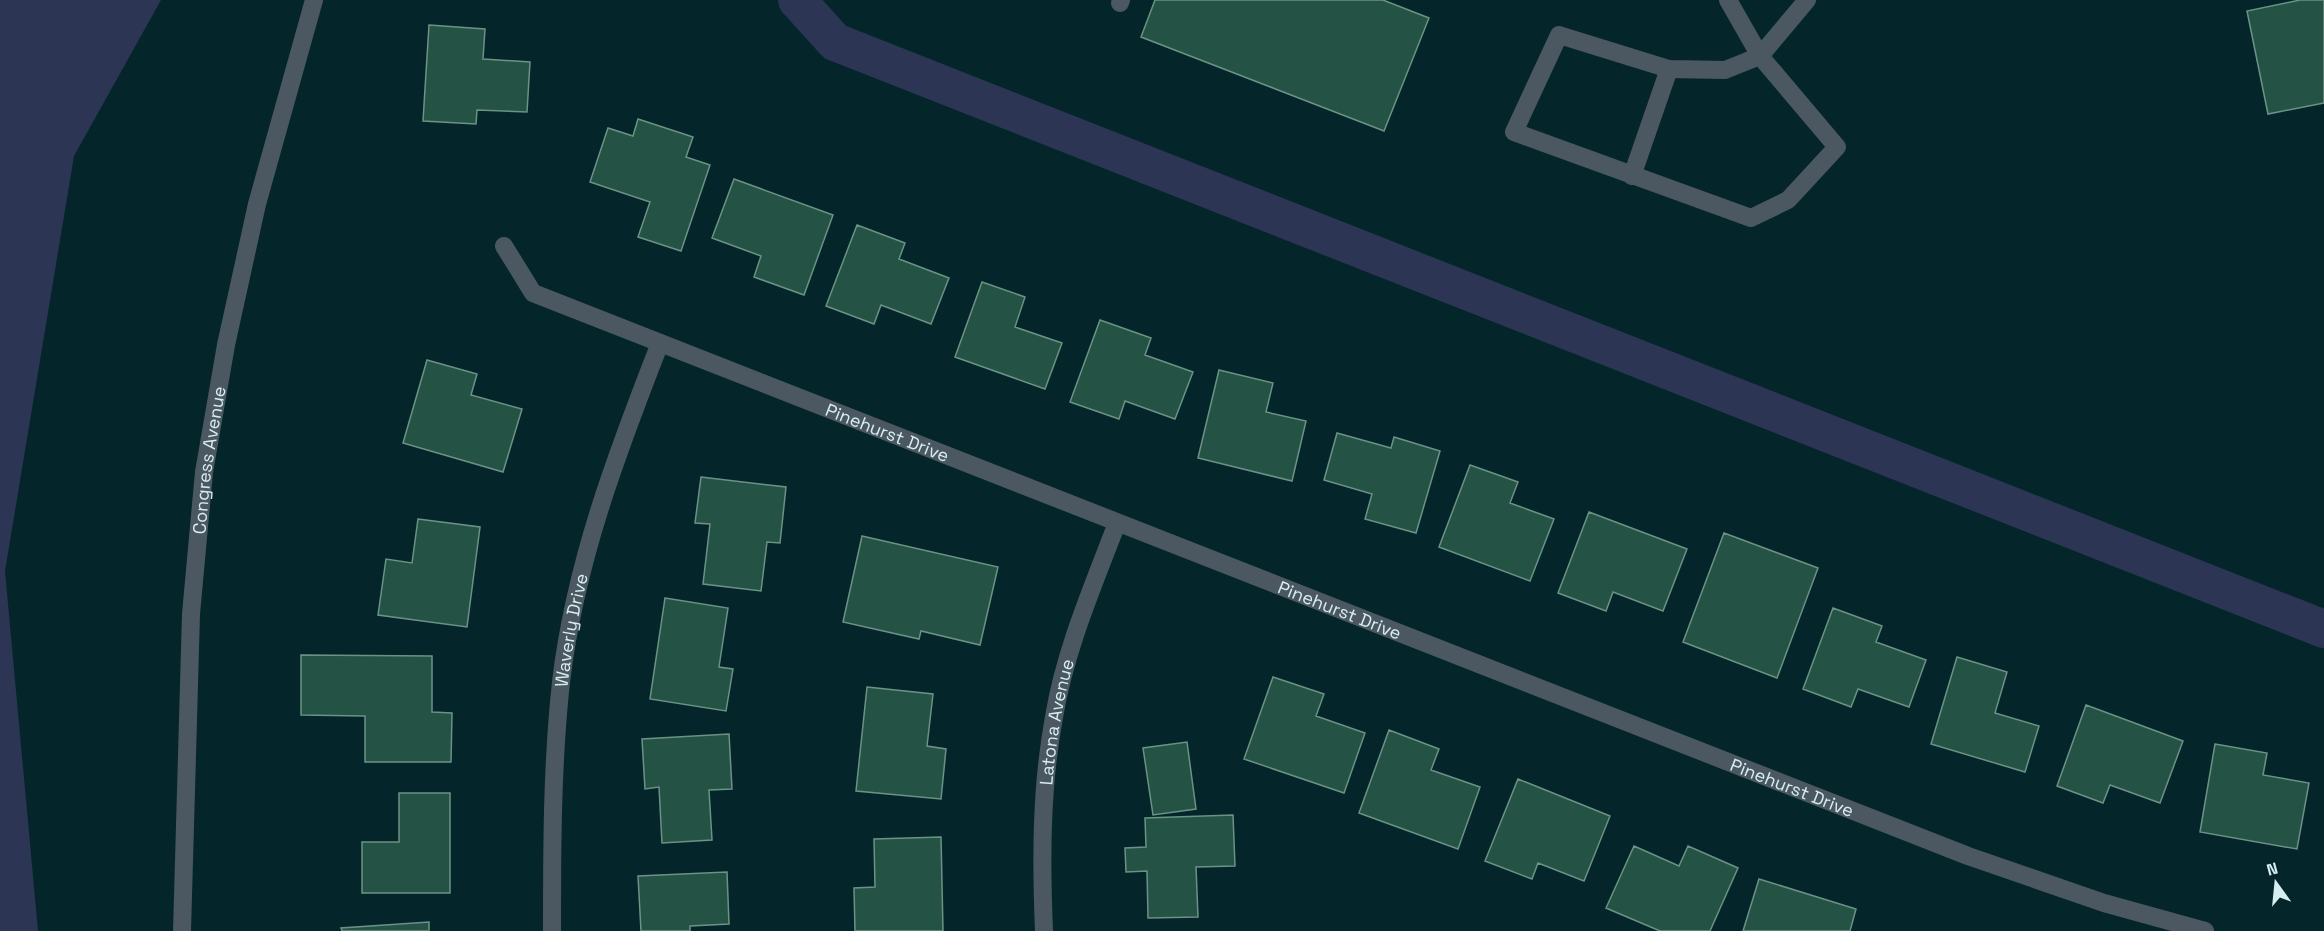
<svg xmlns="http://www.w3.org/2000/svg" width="2324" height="931" viewBox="0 0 2324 931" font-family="'Space Grotesk',sans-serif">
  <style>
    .water { fill: #2c3554 }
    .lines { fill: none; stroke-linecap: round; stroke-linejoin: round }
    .canal { stroke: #2c3554; stroke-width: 38 }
    .building { fill: #245245; stroke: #6b9385; stroke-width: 1.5 }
    .minor { stroke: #4b5861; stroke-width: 18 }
    .labels { text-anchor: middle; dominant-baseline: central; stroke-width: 6; stroke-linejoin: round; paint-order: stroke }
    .street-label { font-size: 18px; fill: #d7eef1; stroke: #04262a }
  </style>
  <rect width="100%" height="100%" fill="#04262a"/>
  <path class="water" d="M0 0H161L74 156 5 571 38 931H0Z"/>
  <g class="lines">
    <path class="canal" d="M797 0 835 42 2324 629"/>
  </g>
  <path class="building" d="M1155 0H1383L1429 18 1384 131 1141 37Z
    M2300 0H2324V103L2268 114 2247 11Z
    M429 25 485 29 483 59 530 62 527 112 477 110 476 124 423 121Z
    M638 119 693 137 686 157 710 165 681 251 638 237 650 202 590 182 608 128 633 136Z
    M734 179 833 215 804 295 754 277 761 256 712 238Z
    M857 225 905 243 899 259 949 278 931 324 881 305 874 324 826 306Z
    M982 282 1025 297 1015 327 1062 343 1045 389 955 357Z
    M1100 320 1151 338 1145 355 1193 372 1175 419 1125 401 1119 419 1070 402Z
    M427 360 477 374 471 395 522 409 503 472 403 443Z
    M1219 370 1273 383 1266 412 1306 421 1292 481 1198 458Z
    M1337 433 1391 448 1394 437 1440 451 1416 533 1365 519 1372 494 1324 480Z
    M1470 465 1518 482 1510 503 1554 519 1530 581 1439 547Z
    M701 477 786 487 780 543 767 542 761 591 703 584 710 524 695 523Z
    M1589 512 1687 549 1663 611 1613 592 1606 611 1558 593Z
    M418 519 480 527 467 627 378 615 386 559 412 563Z
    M1724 533 1818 568 1777 678 1683 642Z
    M862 536 998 567 980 645 921 631 919 639 843 622Z
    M665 598 728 608 719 667 733 669 726 711 650 699Z
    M1833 608 1882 626 1876 642 1926 660 1909 707 1858 689 1851 707 1803 689Z
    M301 655 432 656V712L452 713 451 762H365V716L301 715Z
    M1957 657 2007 672 1995 713 2039 726 2025 772 1931 744Z
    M1273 677 1324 694 1316 716 1365 733 1344 793 1244 759Z
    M867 687 933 694 927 746 946 749 941 799 856 791Z
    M2086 705 2183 741 2160 803 2110 785 2103 803 2057 786Z
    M1389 730 1439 749 1431 770 1480 787 1458 849 1359 813Z
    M729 734 732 789 709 790 712 840 662 843 659 787 645 789 642 739Z
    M1187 742 1196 809 1153 815 1143 748Z
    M2215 744 2267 753 2263 775 2309 783 2297 849 2200 832Z
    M1518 779 1610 816 1584 881 1538 863 1532 879 1485 861Z
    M399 793H450V893H362V842H399Z
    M1233 815 1235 866 1196 867 1198 917 1148 918 1147 871 1126 872 1125 848 1146 847 1145 818Z
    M941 837 943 931H855L854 888 875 887 874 839Z
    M1634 846 1679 866 1688 846 1738 868 1710 931H1660L1606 908Z
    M727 872 729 924 690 926V931H641L638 876Z
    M1759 879 1856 909 1850 931H1743Z
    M429 922V931H342L341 928Z"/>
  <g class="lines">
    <g class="minor">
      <path d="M1728 0 1760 56 1837 147 1788 200 1751 218 1514 132 1559 35 1669 69 1725 70 1760 56 1807 0"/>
      <path d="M1120 3 1121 0"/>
      <path d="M1632 176 1669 69"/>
      <path id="s1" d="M504 246 533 293 1968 856 2104 903 2205 931"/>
      <path id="s2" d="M182 931 191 614 204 472 226 345 257 204 314 0"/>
      <path id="s3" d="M552 931C552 848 552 765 561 682 575 563 617 453 660 343"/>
      <path id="s4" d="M1044 931C1041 860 1041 787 1054 717 1065 650 1093 586 1117 523"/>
    </g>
  </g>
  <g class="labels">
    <g class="street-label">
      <text stroke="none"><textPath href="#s1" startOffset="436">Pinehurst Drive</textPath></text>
      <text stroke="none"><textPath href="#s2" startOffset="472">Congress Avenue</textPath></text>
      <text stroke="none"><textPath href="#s1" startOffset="922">Pinehurst Drive</textPath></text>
      <text stroke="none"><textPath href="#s3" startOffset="302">Waverly Drive</textPath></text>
      <text stroke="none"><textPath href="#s4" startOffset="210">Latona Avenue</textPath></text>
      <text stroke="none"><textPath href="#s1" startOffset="1408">Pinehurst Drive</textPath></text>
    </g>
  </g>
  <g transform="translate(2276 883) rotate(345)" stroke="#04262a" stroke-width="4.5" paint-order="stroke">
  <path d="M0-4.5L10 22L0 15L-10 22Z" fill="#d7eef1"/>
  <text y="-9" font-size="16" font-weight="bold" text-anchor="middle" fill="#d7eef1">N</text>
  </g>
</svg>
